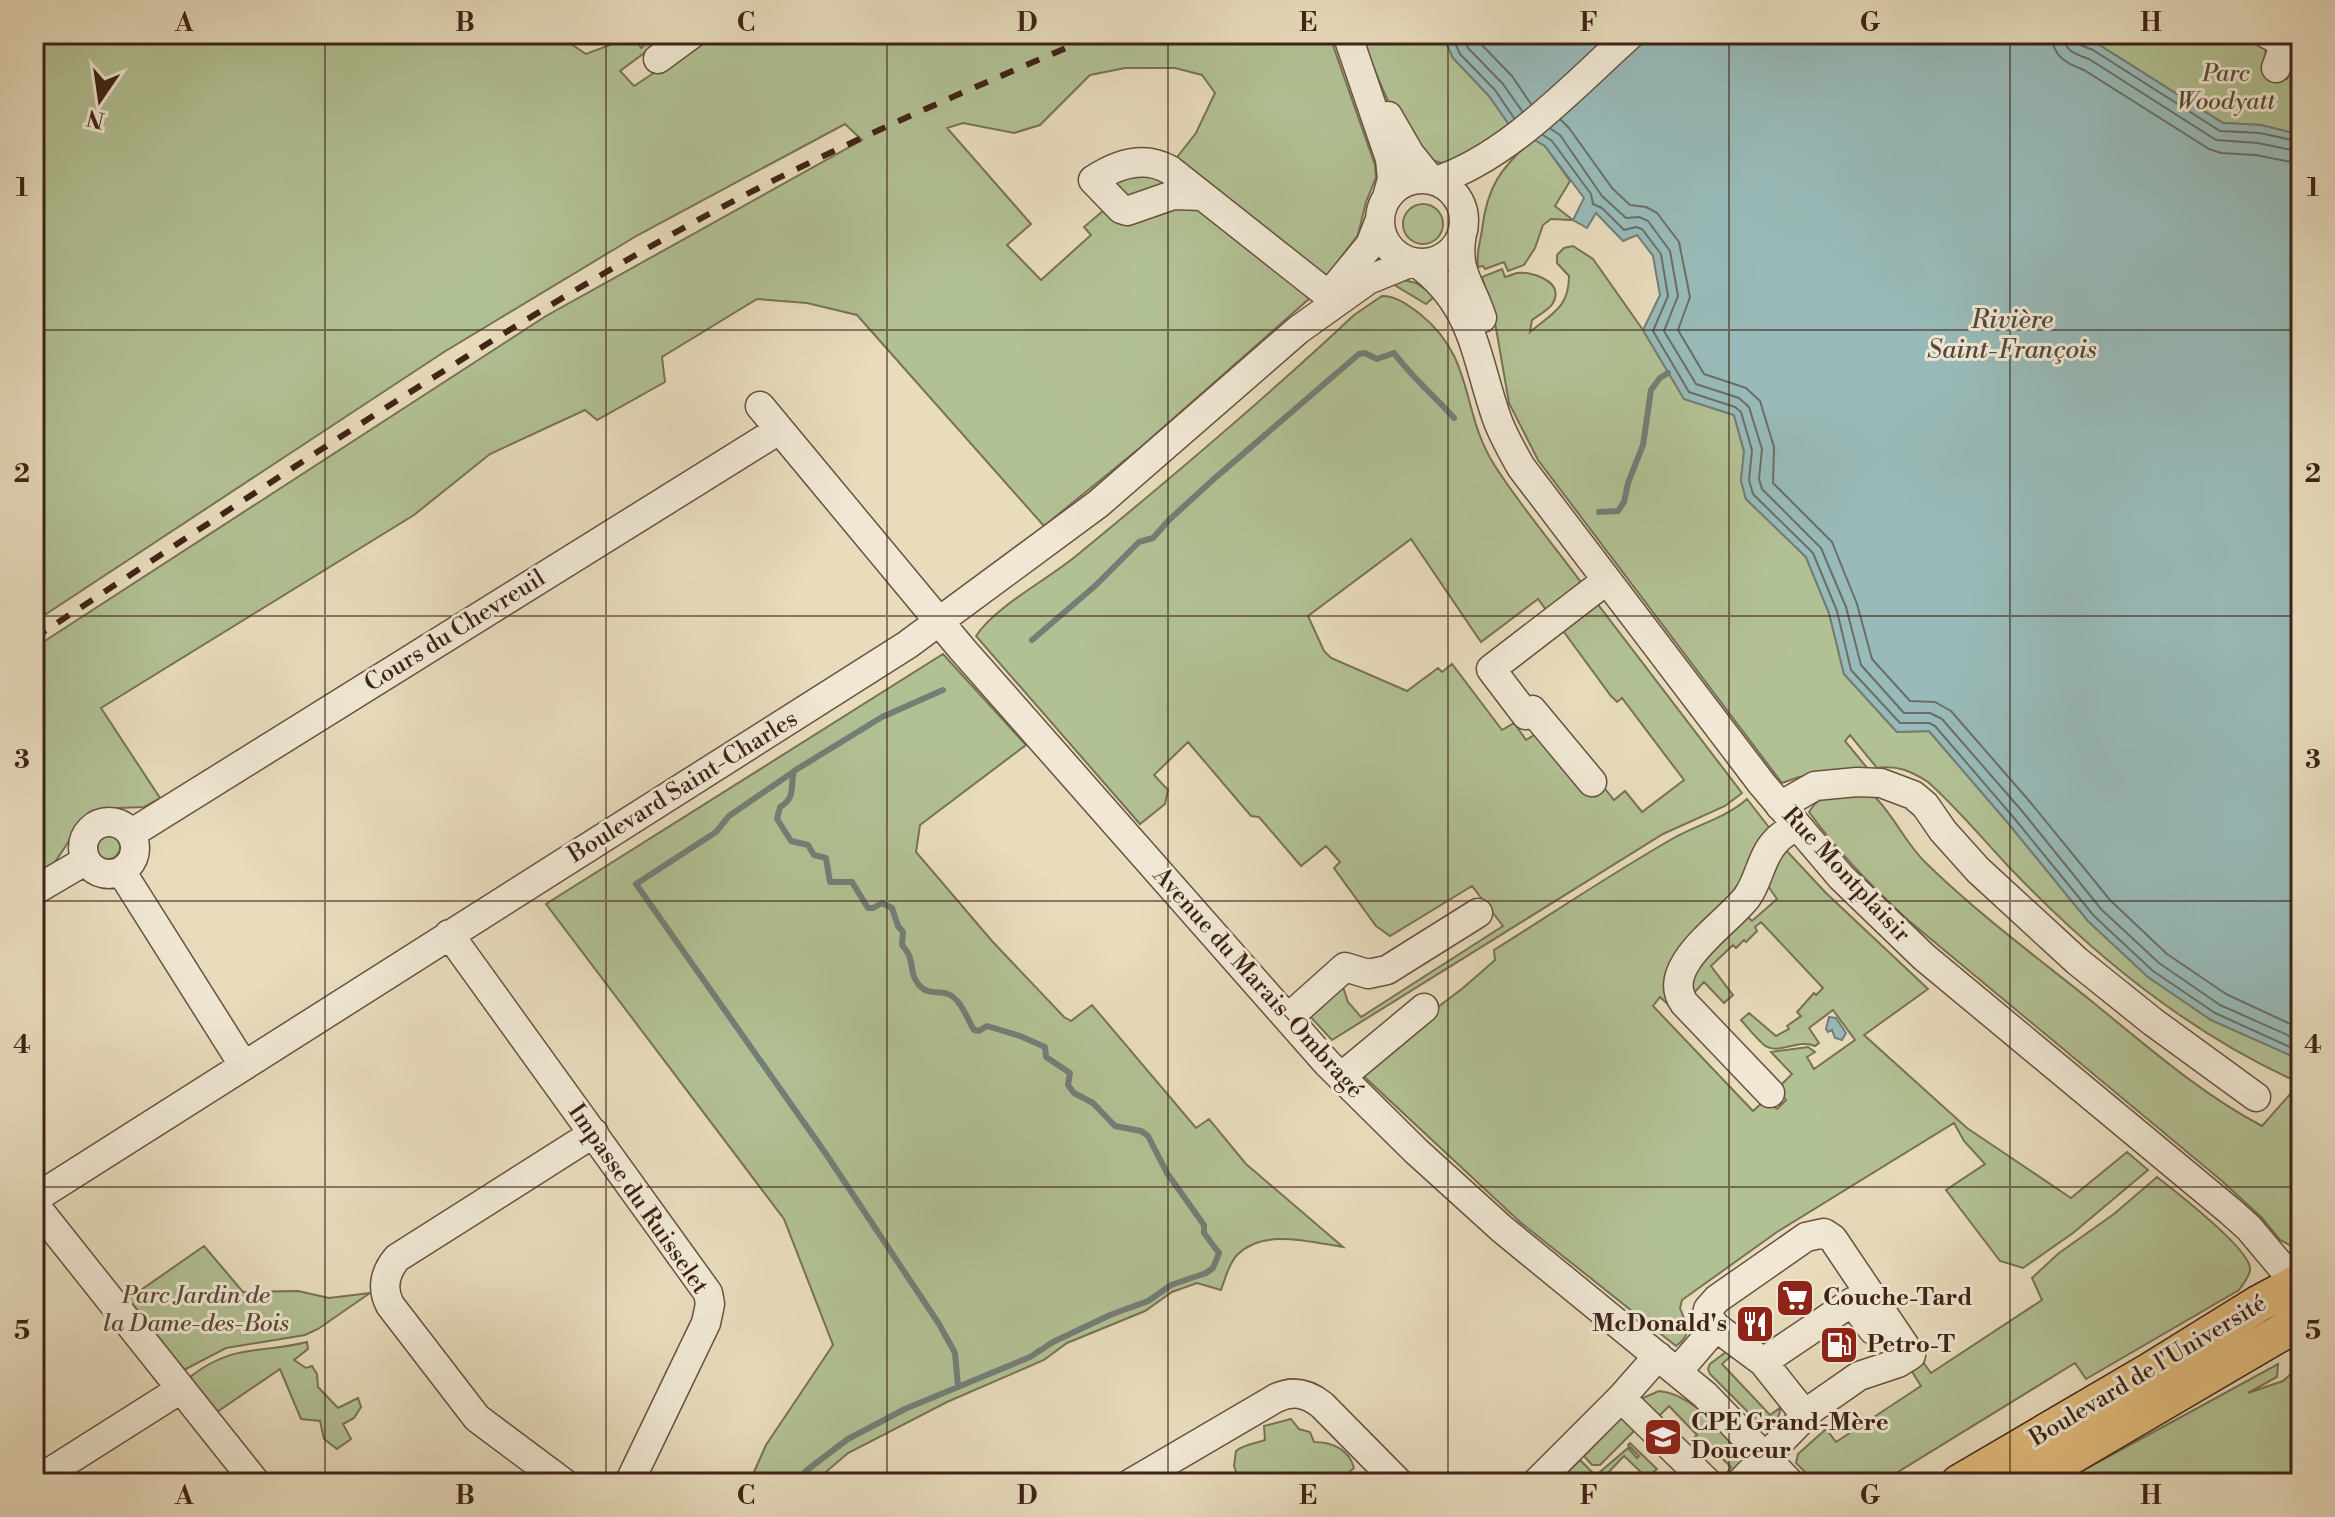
<svg xmlns="http://www.w3.org/2000/svg" width="2335" height="1517" viewBox="0 0 2335 1517" font-family="'Libre Bodoni',serif">
  <style>
    .green { fill: #b2c194; stroke: #787255; stroke-width: 2; fill-rule: evenodd }
    .water { fill: #98bab8; stroke: #747e77; stroke-width: 2 }
    .lines { fill: none; stroke-linecap: round; stroke-linejoin: round }
    .shore { stroke: #6b6e67; stroke-width: 2 }
    .stream { stroke: #747e77; stroke-width: 6 }
    .minor-tunnel { stroke: #c6b79c; stroke-width: 28; stroke-dasharray: 28 14; stroke-linecap: butt }
    .minor-casing { stroke: #685140; stroke-width: 31 }
    .major-casing { stroke: #3e2316; stroke-width: 39 }
    .minor { stroke: #f0e8d4; stroke-width: 28 }
    .major { stroke: #e4be7e; stroke-width: 36 }
    .rail { stroke: #3e2316; stroke-width: 6; stroke-dasharray: 14 14; stroke-linecap: butt }
    .grid { fill: none; stroke: #3e2316; stroke-width: 2; stroke-opacity: 0.55 }
    .labels { text-anchor: middle; dominant-baseline: central; stroke-width: 6; stroke-linejoin: round; paint-order: stroke }
    .park-label { font-size: 24px; font-style: italic; fill: #5b4a36; stroke: #f0e8d4 }
    .street-label { font-size: 24px; fill: #3e2316; stroke: #f0e8d4 }
    .poi-label { font-size: 24px; font-weight: bold; fill: #3e2316; stroke: #f0e8d4; text-anchor: start }
    .water-label { font-size: 26px; font-style: italic; fill: #54493e; stroke: #f0e8d4 }
    .neatline { fill: none; stroke: #3e2316; stroke-width: 3 }
    .grid-label { font-size: 26px; text-anchor: middle; font-weight: bold; fill: #3e2316 }
  </style>
  <rect width="100%" height="100%" fill="#e8dcbd"/>
  <filter id="stains"><feTurbulence type="fractalNoise" baseFrequency=".0025" numOctaves="4"/><feColorMatrix values="0 0 0 0 .2 0 0 0 0 .09 0 0 0 0 .02 0 0 0 .5 -.17"/></filter>
  <radialGradient id="worn" r=".72"><stop offset=".6" stop-color="#630" stop-opacity="0"/><stop offset="1" stop-color="#630" stop-opacity=".3"/></radialGradient>
  <path class="green" d="M34 34H556L586 54 634 36 641 48 657 34H670L620 71 634 86 713 34H1329L1375 165 1376 177 1366 202 1358 235 1310 298 1141 447 1044 526 857 315 807 303 757 299 662 357 665 382 597 420 585 410 490 454 414 515 101 708 160 798 144 807 119 808 103 813 85 823 73 835 55 862 42 870 34 856V648L546 316 862 140 845 124 638 235 444 352 34 622ZM1125 68H1175L1202 75 1215 93 1196 133 1174 161 1108 185 1118 198 1084 227 1091 235 1041 280 1007 245 1031 224 947 128 963 123 1014 133 1040 125 1090 75Z
    M1361 34H1442L1453 58 1489 96 1510 126C1498 134 1457 163 1446 163 1406 166 1373 65 1361 34Z
    M2071 34H2244L2265 45 2267 72 2287 79 2301 41V135L2261 125 2223 123 2096 43Z
    M1533 139 1545 146 1570 181 1555 206 1573 220 1551 219 1543 225 1535 248 1524 265 1508 271 1504 262 1485 269 1483 266 1478 267C1476 252 1480 244 1482 230 1487 186 1501 168 1533 139Z
    M1403 224a20 20 0 1 1 40 0a20 20 0 1 1-40 0Z
    M1573 246 1593 259 1643 330 1684 399 1734 415 1744 452 1741 481 1746 499 1806 557 1829 613 1844 674 1897 732 1929 731 2008 823 2088 921 2148 977 2211 1020 2301 1060V1251L2280 1240 2262 1218 2222 1181 1908 920C1871 886 1838 852 1809 812 1822 788 1850 794 1873 795 1894 815 1905 843 1926 863 1978 914 2038 958 2095 1004 2148 1047 2201 1094 2262 1126L2300 1083C2189 1034 2091 953 2008 866 1981 837 1957 808 1928 782 1911 771 1898 765 1877 768L1850 735 1845 741 1868 769 1799 777 1782 783 1538 460 1509 403 1496 328 1482 277 1502 269 1505 277C1509 276 1513 274 1517 273 1530 271 1560 280 1555 298 1553 308 1540 314 1532 320L1530 332C1553 313 1569 307 1569 276L1557 263V255L1564 248Z
    M1399 279 1416 283 1435 296 1426 304 1393 284Z
    M1382 296C1397 296 1408 305 1420 314 1476 359 1460 412 1495 466 1521 507 1554 545 1583 585L1547 611 1538 599 1481 642 1411 539 1308 616 1324 651 1331 658 1407 691 1438 668 1442 672 1452 664 1502 730 1514 723 1526 740 1539 732 1602 785 1614 800 1625 791 1642 812 1684 780 1622 698 1617 702 1611 696 1561 628 1596 602 1742 793 1725 806 1663 834 1332 1040 1306 1012 1343 987 1348 1002 1361 1017 1503 926 1472 886 1390 936 1376 926 1334 868 1340 862 1326 846 1301 866 1259 817 1251 816 1188 742 1154 775 1168 790 1165 804 1140 824 976 636C996 606 1047 580 1076 556 1171 478 1265 399 1354 315Z
    M943 654 1026 745 920 825 916 852 992 941 1064 1017 1071 1021 1092 1005 1196 1128 1209 1119 1246 1164 1343 1247C1310 1242 1263 1228 1237 1255 1229 1263 1225 1279 1221 1290L1197 1283 1172 1292 1145 1311 1067 1343 1044 1360 947 1402 848 1453 813 1483H749L766 1445 833 1345 784 1219 546 904Z
    M1747 799 1771 830C1759 847 1755 868 1744 886 1720 925 1648 952 1677 1008L1674 1010 1660 997 1653 1006 1753 1111 1765 1100 1777 1109 1786 1100 1778 1088 1792 1074 1771 1052 1808 1047 1815 1052 1807 1057 1814 1069 1855 1040 1833 1010 1809 1028 1819 1043 1815 1046C1798 1038 1779 1056 1764 1045 1756 1038 1748 1028 1741 1020L1749 1013 1776 1036 1789 1029 1787 1026 1801 1016 1797 1012 1814 993 1816 995 1823 988 1761 922 1755 927 1757 931 1746 942 1744 940 1736 948 1733 945 1711 966 1733 995 1724 1003 1704 982 1691 996 1688 993C1688 961 1719 936 1741 917L1747 916 1752 921 1777 899 1766 883 1772 866 1785 849 1826 893 1928 989 1864 1035 1967 1128 2071 1198 2127 1152 2148 1170 2073 1233 2023 1268 2000 1261 1946 1190 1985 1164 1964 1141 1954 1123 1777 1232 1682 1300 1680 1308C1686 1325 1694 1333 1676 1346L1520 1222 1356 1069 1463 988 1495 960 1494 950C1553 913 1611 874 1672 839 1696 825 1726 818 1747 799Z
    M96 847a12 12 0 1 1 24 0a12 12 0 1 1-24 0Z
    M2157 1177C2175 1191 2248 1248 2250 1268 2251 1275 2243 1284 2239 1290L2086 1379 2075 1363 1880 1483H1816L1796 1463 1798 1454 1826 1429 1836 1442 1921 1386 1911 1370 1923 1362 1931 1373 2042 1300 2032 1278 2059 1253 2114 1214Z
    M204 1246 243 1292 298 1291 329 1298 370 1293 318 1329 305 1335 226 1348 184 1370 128 1299Z
    M307 1342 308 1349 294 1360 306 1368 312 1366 317 1374 318 1387 338 1408 358 1398 361 1407 354 1418 343 1424 351 1439 337 1449 324 1439 320 1421 301 1419 280 1369 217 1412 190 1377C233 1343 260 1354 307 1342Z
    M1726 1352H1729L1730 1357 1722 1364 1770 1415 1781 1407 1777 1422 1770 1430 1765 1429 1710 1374 1708 1369 1710 1364Z
    M2278 1364 2277 1377 2248 1393 2283 1381 2292 1373 2301 1387V1483H2060Z
    M1659 1391C1696 1394 1723 1436 1747 1461L1727 1481H1721L1731 1467 1703 1440 1691 1449 1688 1444 1697 1435 1669 1406 1657 1418 1638 1400Z
    M1624 1415 1638 1427 1600 1465H1592L1584 1456Z
    M1291 1419 1299 1429 1310 1432 1314 1442C1332 1442 1349 1449 1354 1468L1347 1474 1351 1483H1240L1234 1466 1236 1451C1245 1444 1254 1444 1265 1440L1264 1426Z
    M1630 1443 1657 1469 1647 1478 1624 1456 1604 1477 1600 1472 1628 1448 1637 1458 1639 1456 1628 1445Z
    M1580 1460 1593 1473 1591 1475 1593 1478 1588 1483H1557Z"/>
  <path class="water" d="M1442 34H2071L2096 43 2223 123 2261 125 2301 135V1060L2211 1020 2148 977 2088 921 2008 823 1929 731 1897 732 1844 674 1829 613 1806 557 1746 499 1741 481 1744 451 1734 415 1684 399 1643 330 1660 295 1653 256 1637 235 1623 241 1596 213 1587 228 1573 220 1584 198 1545 146 1510 126 1489 96 1453 58Z
    M1829 1017 1836 1018 1846 1033 1842 1040 1835 1038 1832 1030 1828 1032 1826 1029Z"/>
  <g class="lines">
    <path class="shore" d="M1451 34 1460 54 1495 90 1514 118
      M1462 34 1468 48 1503 84 1522 111
      M1475 34 1478 41 1512 76 1531 104
      M2051 34C2053 56 2065 63 2084 70L2209 149 2221 153 2256 155 2301 164
      M2063 34C2064 51 2075 54 2089 59L2216 140 2258 143 2301 152
      M2073 34 2078 44 2093 50 2220 131 2260 133 2301 142
      M1561 120 1569 128 1612 188 1630 205 1646 207 1657 213 1679 242 1690 297 1678 330 1704 374 1746 388 1760 401 1774 447 1773 483 1832 542 1857 604 1872 659 1910 701 1935 702 1951 711 2031 803 2110 900 2167 954 2226 994 2301 1029
      M1551 129 1560 135 1602 196 1626 218 1639 217 1648 221 1670 251 1678 296 1664 331 1696 384 1739 398 1749 407 1762 449 1759 479 1762 489 1821 548 1846 607 1861 665 1904 713H1930L1942 719 2022 811 2101 909 2159 963 2220 1005 2301 1041
      M1543 135 1552 141 1591 194 1593 204 1602 208 1624 230 1636 227 1642 229 1661 254 1668 296 1653 331 1689 392 1735 407 1741 412 1752 450 1749 480 1753 494 1813 553 1837 611 1851 670 1900 723H1929L1935 726 2014 818 2094 916 2153 971 2215 1013 2301 1052"/>
    <path class="stream" d="M1599 512 1618 511 1624 502 1628 483 1643 445 1651 390 1660 378 1668 373
      M1032 640 1095 586 1139 542 1153 538 1169 520 1215 478 1359 354 1365 353 1377 359 1394 353C1411 376 1434 396 1454 418
      M793 772 729 816 716 832 636 884 826 1154 939 1324 955 1353 958 1387
      M794 1483 807 1470 848 1439 905 1409 1030 1357 1053 1342 1110 1315 1148 1301 1171 1285 1206 1273 1213 1268 1219 1253 1204 1233V1225L1167 1173 1148 1136 1141 1131 1115 1126 1093 1103 1074 1093 1068 1085 1070 1073 1046 1057 1045 1047 1020 1036 987 1026 979 1031 974 1030C968 1020 960 998 948 994 937 990 929 996 919 985 907 971 917 961 902 945L903 932 898 926 892 908 882 903 873 908H868L852 882H830L826 858 814 855 808 845 791 841 777 819 780 807C796 798 790 787 794 771L882 717 943 690"/>
    <path class="minor-tunnel" d="M1833 1337 1844 1354"/>
    <defs>
      <path id="minor" d="M1347 34 1390 159 1392 179 1387 197
        M2267 34 2285 43 2276 68
        M658 59 692 34
        M1388 116 1410 154 1431 180
        M1380 221a42 42 0 1 1 84 0a42 42 0 1 1-84 0Z
        M1435 181C1508 158 1574 85 1631 34
        M1203 196 1173 195 1127 211 1121 209 1093 180C1117 164 1144 155 1170 170L1337 302
        M1462 233C1455 273 1471 283 1482 318
        M1417 263C1474 305 1475 355 1496 416 1502 434 1512 451 1521 467L1762 784 1841 877 1924 957 2230 1211 2249 1228 2301 1290
        M1328 296 1370 245 1379 222
        M760 406 962 649 1327 1063 1416 1151 1502 1229 1705 1395 1790 1483
        M1592 782 1532 710 1526 715 1491 669 1607 580
        M1780 806 1815 786 1857 782 1881 783 1913 795 1925 805 1943 831 1978 870 2077 961 2153 1022 2256 1097
        M83 848a26 26 0 1 1 52 0a26 26 0 1 1-52 0Z
        M132 833 779 430
        M121 871 244 1066
        M34 891 85 861
        M449 934 708 1293 710 1304 706 1323 629 1483
        M1288 1018 1345 967 1368 974 1387 970 1478 913
        M1341 1077 1424 1008
        M1770 1093 1684 1003C1658 966 1728 923 1747 897 1759 881 1761 856 1776 841 1781 835 1789 831 1796 826
        M34 1199 907 645 1098 504 1298 330 1368 280 1412 262
        M34 1204 256 1483
        M1716 1327 1707 1315 1708 1309 1717 1299 1806 1237 1824 1233 1833 1239 1911 1355 1898 1363 1859 1376 1813 1408 1740 1483
        M1763 1362 1852 1302 1873 1330
        M1678 1371 1716 1327 1763 1362 1806 1416
        M1621 1398 1708 1483
        M34 1482 181 1389
        M564 1483 477 1418 390 1305C381 1288 385 1272 397 1258L594 1133
        M1131 1483 1276 1398C1293 1390 1307 1393 1322 1405L1399 1483
        M1536 1483 1621 1398 1658 1356"/>
      <path id="major" d="M1959 1483 2150 1371 2258 1304 2301 1281
        M2025 1483 2301 1321"/>
    </defs>
    <use href="#minor" class="minor-casing"/>
    <use href="#major" class="major-casing"/>
    <use href="#minor" class="minor"/>
    <use href="#major" class="major"/>
    <path class="rail" d="M34 638C252 496 468 347 696 221 826 150 963 92 1099 34"/>
  </g>
  <path class="grid" d="M325 34V1483M606 34V1483M887 34V1483M1168 34V1483M1448 34V1483M1729 34V1483M2010 34V1483M34 330H2301M34 616H2301M34 901H2301M34 1187H2301"/>
  <defs>
    <symbol id="supermarket-square" viewBox="-11 -11 22 22"><rect x="-9" y="-9" width="18" height="18" rx="4" fill="#8f2418" stroke="#f0e8d4"/><path d="M-6-5.5h2.5l.6 2H6L4.5 2H-2.5L-4.4-4H-6ZM-1.5 3.2a1.3 1.3 0 1 0 .1 0ZM3 3.2a1.3 1.3 0 1 0 .1 0Z" fill="#fff"/></symbol>
    <symbol id="restaurant-square" viewBox="-11 -11 22 22"><rect x="-9" y="-9" width="18" height="18" rx="4" fill="#8f2418" stroke="#f0e8d4"/><path d="M-5-6h1v4h1v-4h1v4h1v-4h1v5L-1.5 .5V6h-2V.5L-5-1ZM5-6V6H3V1.5H1.5Q1.5-4 5-6Z" fill="#fff"/></symbol>
    <symbol id="fuel-square" viewBox="-11 -11 22 22"><rect x="-9" y="-9" width="18" height="18" rx="4" fill="#8f2418" stroke="#f0e8d4"/><path d="M-5.5-6h7V0h2V4h1.3V-2.5L3-4.5l.8-.8L6-3V5H2.5V1h-1V6h-7ZM-4.2-4.7v3.2H.2V-4.7Z" fill="#fff"/></symbol>
    <symbol id="school-square" viewBox="-11 -11 22 22"><rect x="-9" y="-9" width="18" height="18" rx="4" fill="#8f2418" stroke="#f0e8d4"/><path d="M0-5L7-2L0 1L-7-2ZM-4 1L0 2.5L4 1V4Q0 6-4 4Z" fill="#fff"/></symbol>
  </defs>
  <g fill-rule="evenodd">
    <use href="#supermarket-square" x="1773" y="1276" width="44" height="44"/>
    <use href="#restaurant-square" x="1733" y="1302" width="44" height="44"/>
    <use href="#fuel-square" x="1817" y="1323" width="44" height="44"/>
    <use href="#school-square" x="1641" y="1415" width="44" height="44"/>
  </g>
  <g class="labels">
    <g class="park-label">
      <text x="2226" y="74">Parc<tspan x="2226" dy="28">Woodyatt</tspan></text>
      <text x="196" y="1296">Parc Jardin de<tspan x="196" dy="28">la Dame-des-Bois</tspan></text>
    </g>
    <g class="street-label">
      <text transform="translate(455 631) rotate(-32)">Cours du Chevreuil</text>
      <text transform="translate(683 787) rotate(-32)">Boulevard Saint-Charles</text>
      <text transform="translate(1846 875) rotate(47)">Rue Montplaisir</text>
      <text transform="translate(1258 983) rotate(48)">Avenue du Marais-Ombragé</text>
      <text transform="translate(638 1199) rotate(55)">Impasse du Ruisselet</text>
      <text transform="translate(2148 1371) rotate(-31)">Boulevard de l'Université</text>
    </g>
    <g class="poi-label">
      <text x="1823" y="1298">Couche-Tard</text>
      <text x="1727" y="1324" text-anchor="end">McDonald's</text>
      <text x="1867" y="1345">Petro-T</text>
      <text x="1691" y="1423">CPE Grand-Mère<tspan x="1691" dy="28">Douceur</tspan></text>
    </g>
    <g class="water-label">
      <text x="2012" y="320">Rivière<tspan x="2012" dy="30">Saint-François</tspan></text>
    </g>
  </g>
  <rect width="2335" height="1517" fill="none" stroke="#e8dcbd" stroke-width="88"/>
  <g transform="translate(100 100) rotate(193)" stroke="#f0e8d4" stroke-width="6" paint-order="stroke">
  <path d="M0-6L14 30L0 20L-14 30Z" fill="#3e2316"/>
  <text y="-12" font-size="22" font-weight="bold" text-anchor="middle" fill="#3e2316">N</text>
  </g>
  <rect x="44" y="44" width="2247" height="1429" class="neatline"/>
  <g class="grid-label">
    <text x="184" y="31">A</text>
    <text x="465" y="31">B</text>
    <text x="746" y="31">C</text>
    <text x="1027" y="31">D</text>
    <text x="1308" y="31">E</text>
    <text x="1589" y="31">F</text>
    <text x="1870" y="31">G</text>
    <text x="2151" y="31">H</text>
    <text x="22" y="196">1</text>
    <text x="2313" y="196">1</text>
    <text x="22" y="482">2</text>
    <text x="2313" y="482">2</text>
    <text x="22" y="768">3</text>
    <text x="2313" y="768">3</text>
    <text x="22" y="1053">4</text>
    <text x="2313" y="1053">4</text>
    <text x="22" y="1339">5</text>
    <text x="2313" y="1339">5</text>
    <text x="184" y="1504">A</text>
    <text x="465" y="1504">B</text>
    <text x="746" y="1504">C</text>
    <text x="1027" y="1504">D</text>
    <text x="1308" y="1504">E</text>
    <text x="1589" y="1504">F</text>
    <text x="1870" y="1504">G</text>
    <text x="2151" y="1504">H</text>
  </g>
  <rect width="100%" height="100%" filter="url(#stains)"/>
  <rect width="100%" height="100%" fill="url(#worn)"/>
</svg>
